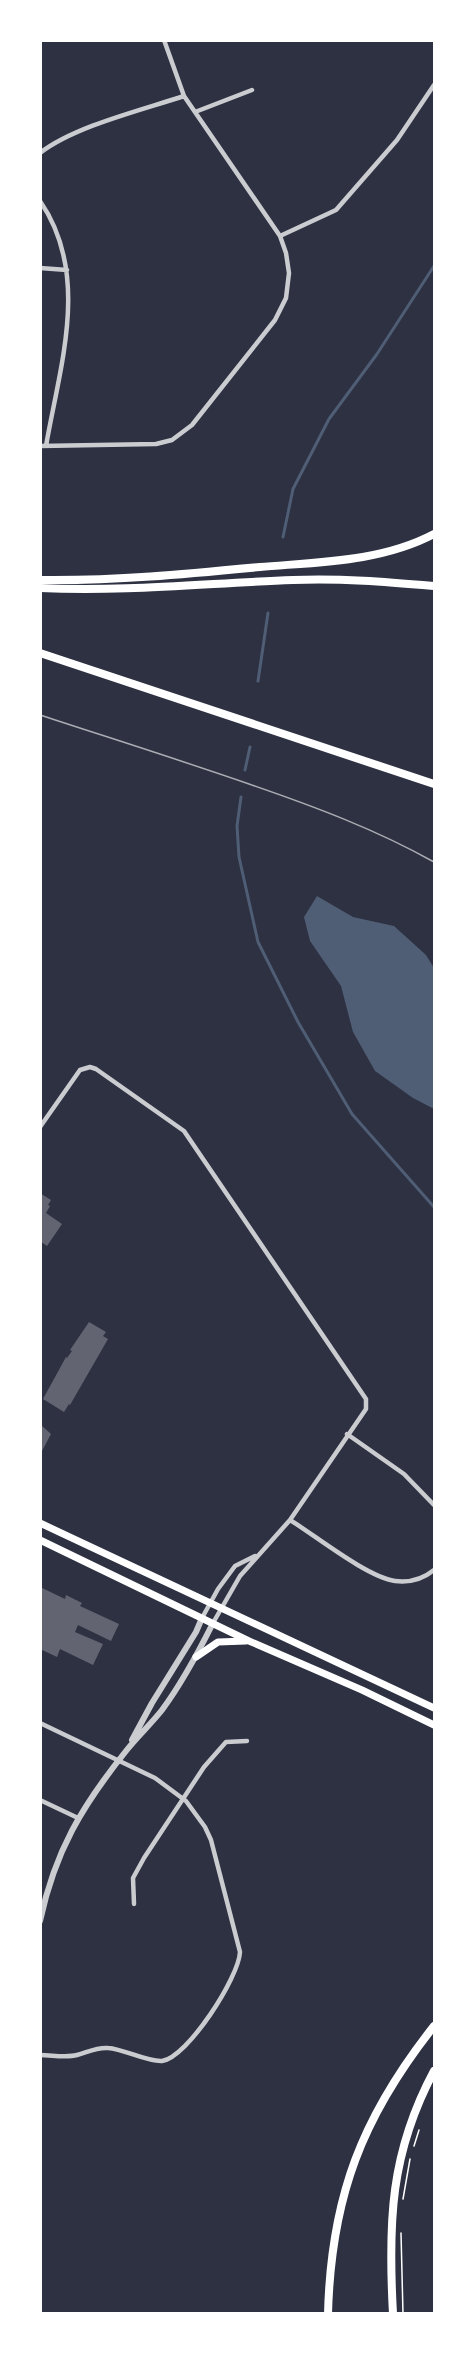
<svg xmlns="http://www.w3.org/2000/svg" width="475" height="2354" viewBox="0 0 475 2354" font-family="'Exo 2',sans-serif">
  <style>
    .water { fill: #4f5d75 }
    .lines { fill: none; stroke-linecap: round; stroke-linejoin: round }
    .stream { stroke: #4f5d75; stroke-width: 3 }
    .building { fill: #626471 }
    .path { stroke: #fff; stroke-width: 1.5 }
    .minor { stroke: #caccd0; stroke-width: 4.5 }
    .tertiary { stroke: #caccd0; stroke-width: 6 }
    .secondary { stroke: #fff; stroke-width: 7 }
    .primary { stroke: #fff; stroke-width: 8 }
    .motorway { stroke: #fff; stroke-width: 8 }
    .tram { stroke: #abadb3; stroke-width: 1.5 }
  </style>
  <rect width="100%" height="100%" fill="#2d3142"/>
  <path class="water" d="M317 896 353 917 394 926 426 955 434 968V1109L413 1098 375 1071 353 1032 341 986 310 941 304 917Z"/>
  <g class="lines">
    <path class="stream" d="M283 537 293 489 329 419 377 354 434 266
      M258 681 268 613
      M245 770 250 747
      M241 797 237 826 239 857 258 942 298 1022 352 1114 434 1207"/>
  </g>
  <path class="building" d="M40 1193 51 1200 48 1205 50 1206 46 1213 62 1224 47 1246 40 1241Z
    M89 1322 106 1332 103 1336 108 1339 70 1405 69 1404 64 1412 43 1399 66 1357 67 1358 72 1351 70 1350Z
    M40 1424 51 1434 42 1451 40 1450Z
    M40 1587 65 1599 66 1595 82 1603 80 1606 119 1624 111 1641 78 1625 75 1632 103 1644 93 1665 60 1649 57 1657 40 1649Z"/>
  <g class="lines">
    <path class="path" d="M414 2146 419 2130
      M403 2199 410 2159
      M401 2233 403 2314"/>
    <path class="minor" d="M195 112 252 90
      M40 153C75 126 142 110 184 96
      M40 201C91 275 60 365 46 446
      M280 236 336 210 397 140 434 85
      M40 268 67 270
      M40 446 156 444 172 440 192 425 275 320 286 298 289 273 286 253 280 236 184 96 164 40
      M40 1127 80 1070 90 1067 96 1069 184 1131 366 1399V1409L290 1520 240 1576 213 1623
      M347 1434 404 1474 434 1505
      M290 1520C316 1536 367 1577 395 1581 411 1583 423 1579 434 1570
      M202 1618 218 1589 235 1566 255 1556
      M40 1723 155 1778 186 1801 205 1827 211 1840 240 1952C239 1977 188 2057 162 2061 147 2062 124 2049 108 2048 97 2047 88 2052 77 2055 66 2058 52 2055 40 2055
      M40 1800 78 1818
      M134 1904 133 1878 144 1858 204 1767 226 1742 247 1741"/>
    <path class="tertiary" d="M132 1740 152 1703 196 1632 202 1618
      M40 1921C55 1851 82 1806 126 1751 137 1737 151 1724 162 1710 182 1683 198 1653 213 1623"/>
    <path class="secondary" d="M40 1523 434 1708
      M40 1540 249 1641 362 1690 434 1725
      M196 1657 218 1642 246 1641"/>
    <path class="primary" d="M328 2314C331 2197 362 2117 434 2026
      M393 2314C388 2223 390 2153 434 2071"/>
    <path class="motorway" d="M40 580C114 581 187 574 260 567 318 562 381 562 434 534
      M40 588C125 592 209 583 293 580 340 578 387 582 434 586
      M40 653 434 784"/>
    <path class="tram" d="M40 715C110 738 180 760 249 784 313 806 375 829 434 862"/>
  </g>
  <rect width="475" height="2354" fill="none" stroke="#ffffff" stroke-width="84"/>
</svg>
